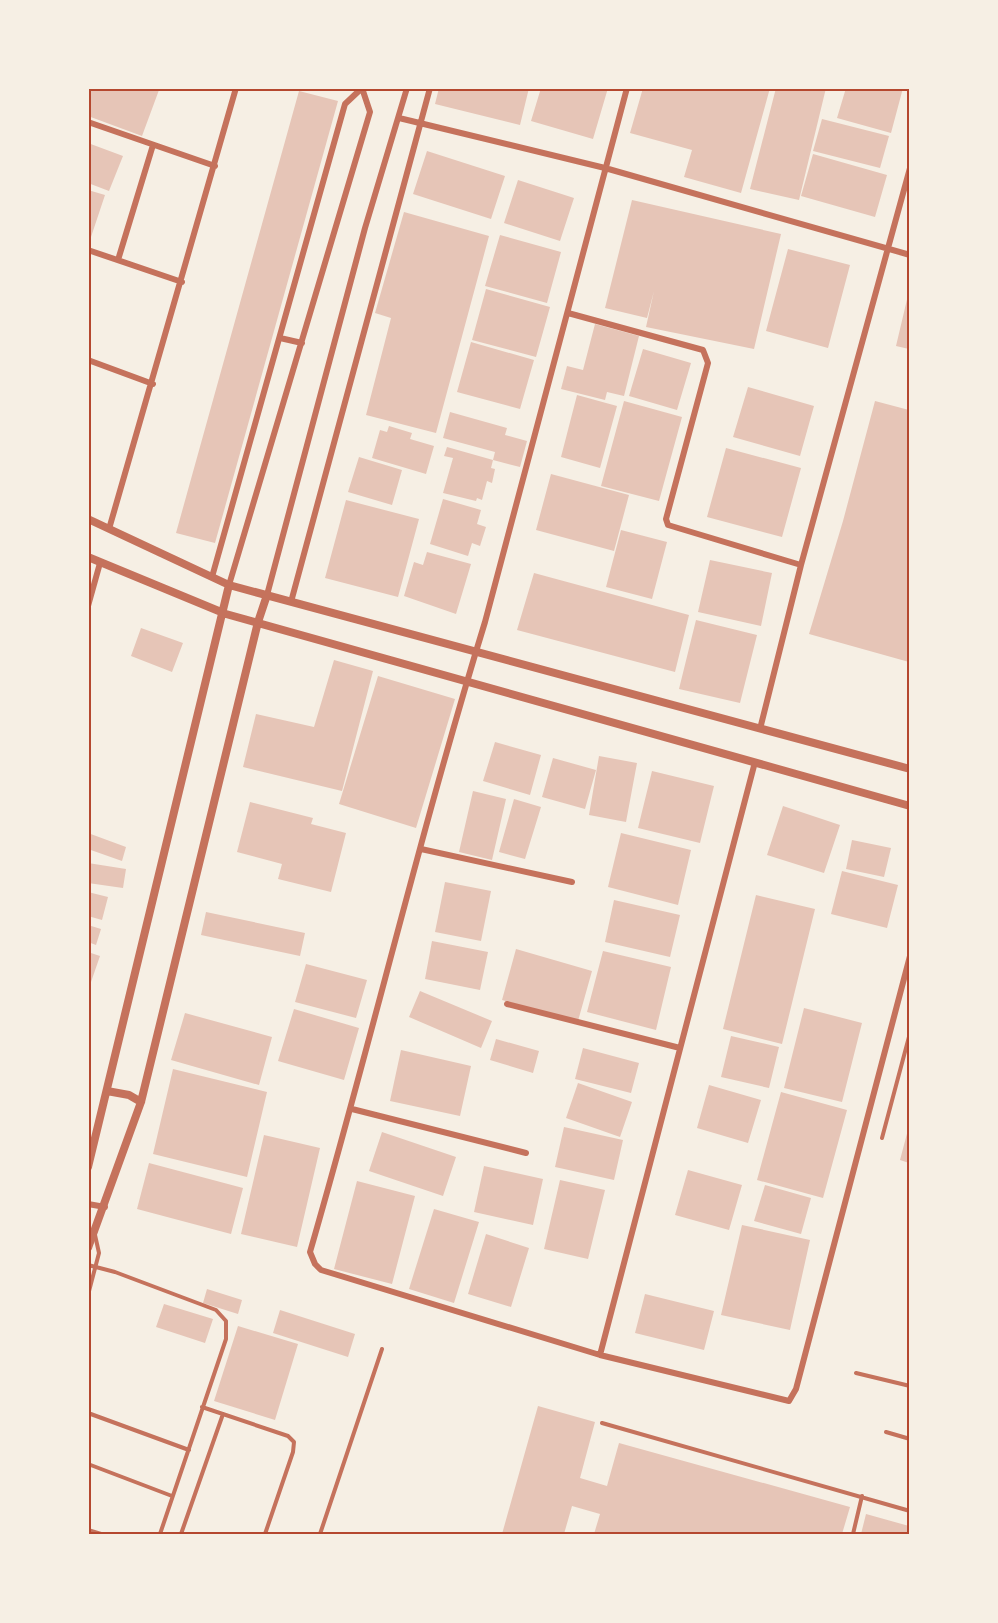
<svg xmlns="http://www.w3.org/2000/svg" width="998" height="1623" viewBox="0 0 998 1623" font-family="Cabin,sans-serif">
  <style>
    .building { fill: #e6c5b7 }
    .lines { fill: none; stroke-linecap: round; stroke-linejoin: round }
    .service { stroke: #c5725c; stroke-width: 4 }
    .minor { stroke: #c5725c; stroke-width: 6 }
    .tertiary { stroke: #c5725c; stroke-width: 8 }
    .neatline { fill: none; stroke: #b5482f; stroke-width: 2 }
  </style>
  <rect width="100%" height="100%" fill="#f6efe4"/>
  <path class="building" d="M88 88 159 90 142 136 88 116Z
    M439 88H529L520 125 435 104Z
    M541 88H608L593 139 531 121Z
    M643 88H770L741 193 684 177 692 150 630 133Z
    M776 88H826L799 200 750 189Z
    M846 88H903L891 133 837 118Z
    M299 91 338 101 215 543 176 533Z
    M822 119 889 136 880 168 813 151Z
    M88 143 123 156 109 191 88 183Z
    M427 151 505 176 491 219 413 194Z
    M813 154 887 175 875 217 801 196Z
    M518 180 574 198 560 241 504 223Z
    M88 190 105 195 89 243H88Z
    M632 200 781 234 754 349 646 327 654 291 647 318 605 308Z
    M404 212 489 236 436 433 366 415 391 318 375 313Z
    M500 235 561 252 547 303 485 286Z
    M788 249 850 265 828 348 766 331Z
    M486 289 550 307 536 357 472 340Z
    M909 291V349L896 346Z
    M595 324 639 336 624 396 607 392 605 400 561 389 567 366 583 370Z
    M471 342 534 360 520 409 457 392Z
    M643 349 691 363 677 410 629 396Z
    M748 387 814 406 800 456 733 437Z
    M577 395 617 406 600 468 561 457Z
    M624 401 682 417 659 501 601 486Z
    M875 401 909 410V662L809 634 843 521Z
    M450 412 507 428 505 435 527 441 520 467 493 460 495 452 443 438Z
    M389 426 412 433 410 439 434 446 426 474 372 458 380 430 387 432Z
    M447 447 493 460 491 468 495 469 492 483 487 481 482 500 477 498 476 501 443 493 453 458 444 456Z
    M726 448 801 468 782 537 707 517Z
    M359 457 402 470 392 505 348 492Z
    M551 474 629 495 614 551 536 530Z
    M443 499 481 510 477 524 486 527 480 546 472 543 468 556 430 544Z
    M346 500 419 519 398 597 325 578Z
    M621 530 667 542 652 599 606 587Z
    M427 552 471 564 456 614 404 596 414 562 423 565Z
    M710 560 772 573 761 626 698 612Z
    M534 573 689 615 675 672 517 630Z
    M696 620 757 635 740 703 679 689Z
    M141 628 183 643 172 672 131 656Z
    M334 660 373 671 342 791 243 767 256 714 314 727Z
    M378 676 455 699 416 828 339 804Z
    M495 742 541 755 530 795 483 781Z
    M599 756 637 763 626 822 589 815Z
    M553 758 596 770 585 809 542 797Z
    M652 771 714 786 700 843 638 828Z
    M473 791 506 799 492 860 459 852Z
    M514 799 541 807 525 859 499 852Z
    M250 802 313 818 311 824 346 833 331 892 278 879 282 864 237 852Z
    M783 806 840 825 824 873 767 855Z
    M88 833 126 847 122 861 88 849Z
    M621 833 691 850 678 905 608 887Z
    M852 840 891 848 884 877 846 869Z
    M88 863 126 869 123 888 88 883Z
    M842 871 898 885 887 928 831 914Z
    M445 882 491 891 481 941 435 932Z
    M88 892 108 897 102 920 88 916Z
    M756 895 815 909 782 1044 723 1029Z
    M614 900 680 915 670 957 605 942Z
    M206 912 305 933 300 956 201 935Z
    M88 925 101 929 96 945 88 942Z
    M432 941 488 952 480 990 425 979Z
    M516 949 592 971 578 1021 502 1000Z
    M603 951 671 967 656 1030 587 1012Z
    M88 952 100 956 91 982 88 981Z
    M306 964 367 980 356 1018 295 1002Z
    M420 991 492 1021 481 1048 409 1017Z
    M804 1008 862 1023 842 1102 784 1088Z
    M294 1009 359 1028 344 1080 278 1061Z
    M185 1013 272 1037 259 1085 171 1060Z
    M731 1036 779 1047 769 1088 721 1077Z
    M496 1039 539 1051 533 1073 490 1060Z
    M583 1048 639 1063 631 1093 575 1079Z
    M401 1050 471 1066 460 1116 390 1101Z
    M173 1069 267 1092 247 1177 153 1154Z
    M578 1083 632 1102 620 1137 566 1118Z
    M709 1085 761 1100 748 1143 697 1128Z
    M781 1092 847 1110 823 1198 757 1180Z
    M909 1126V1163L900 1160Z
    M564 1127 623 1140 614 1180 555 1167Z
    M382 1132 456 1157 443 1196 369 1171Z
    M264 1135 320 1148 297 1247 241 1234Z
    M149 1163 243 1188 231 1234 137 1209Z
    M484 1166 543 1179 533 1225 474 1212Z
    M688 1170 742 1185 729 1230 675 1215Z
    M560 1180 605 1190 588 1259 544 1249Z
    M357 1181 415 1196 392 1284 334 1269Z
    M765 1185 811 1198 801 1234 754 1221Z
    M434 1209 479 1222 454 1303 409 1289Z
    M742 1225 810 1240 790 1330 721 1315Z
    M486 1234 529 1248 511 1307 468 1294Z
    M207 1289 242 1300 238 1314 203 1303Z
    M645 1294 714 1311 704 1350 635 1333Z
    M164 1304 213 1319 205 1343 156 1327Z
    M280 1310 355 1334 348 1357 273 1333Z
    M238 1326 298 1344 275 1420 214 1401Z
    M538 1406 595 1422 580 1478 607 1486 619 1443 850 1507 842 1534H594L600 1514 572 1506 564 1534H502Z
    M866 1514 909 1526V1534H861Z"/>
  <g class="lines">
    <path class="service" d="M882 1138 910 1033
      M88 1265 115 1272 216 1310 226 1321V1339L160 1534
      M88 1295 99 1253 95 1235
      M856 1373 910 1386
      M202 1407 288 1436 294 1442 293 1452 265 1534
      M88 1413 189 1450
      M602 1423 910 1511
      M886 1432 910 1439
      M88 1464 172 1496
      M88 1530 101 1534
      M181 1534 223 1414
      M320 1534 382 1349
      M853 1534 862 1496"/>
    <path class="minor" d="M627 88 485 622C421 830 371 1042 310 1252L315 1264 321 1270 600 1355 789 1401 796 1389 910 956
      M399 118 605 168 910 255
      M88 122 215 166
      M88 250 182 282
      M118 260 153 145
      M568 313 703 350 708 363 666 519 668 525 801 565
      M280 338 302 343
      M88 360 153 384
      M109 529 236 88
      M212 577 345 104 362 88
      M229 585 370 112 362 88
      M267 595 365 228 407 88
      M291 602 430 88
      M88 606 100 563
      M760 729 801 565 910 168
      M421 849 572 882
      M507 1004 680 1048
      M352 1109 526 1153
      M88 1204 105 1207
      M600 1355 755 762"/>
    <path class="tertiary" d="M88 519 229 585 910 769
      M88 557 226 614 910 806
      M107 1091 129 1095 141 1102
      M88 1167 229 585
      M88 1248 141 1102 258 622 267 595"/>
  </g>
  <rect width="998" height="1623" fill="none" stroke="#f6efe4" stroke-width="180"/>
  <rect x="90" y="90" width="818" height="1443" class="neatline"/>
</svg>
